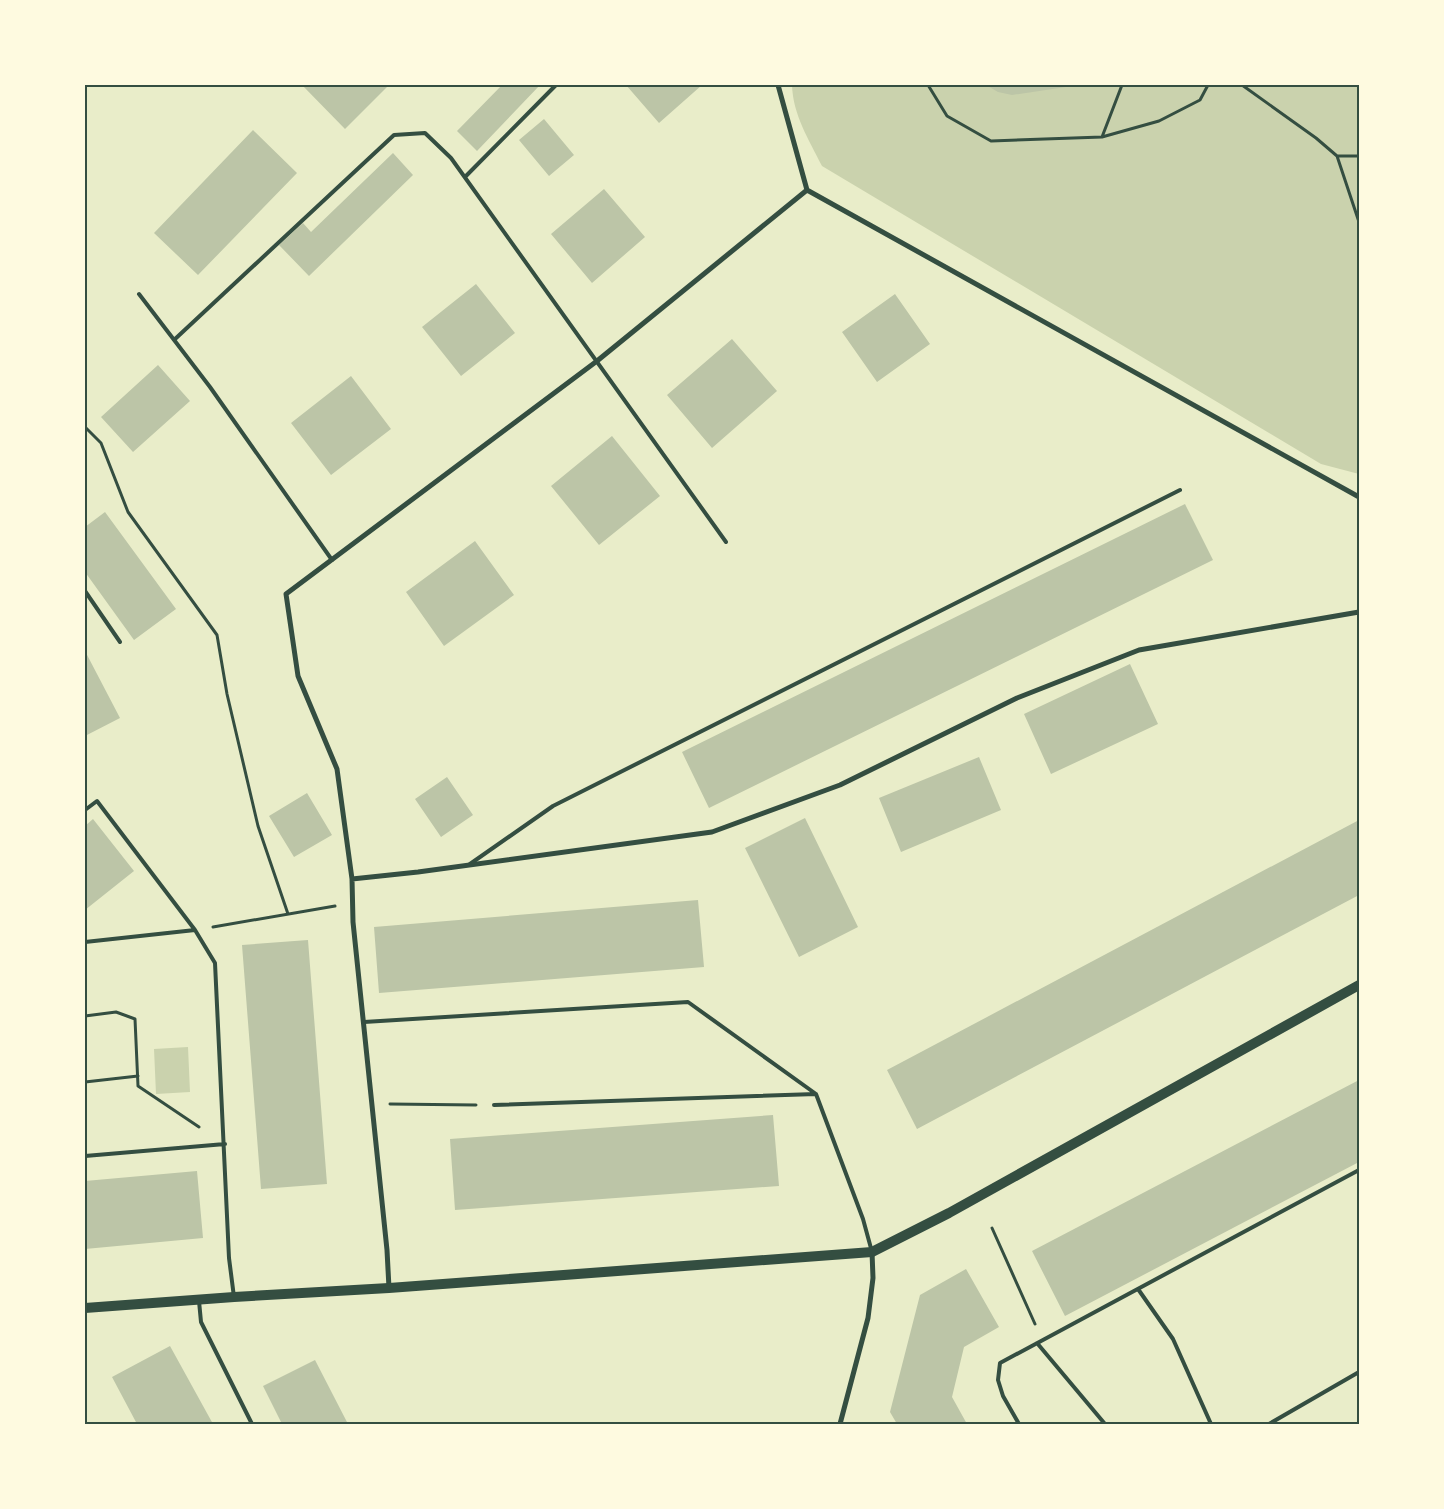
<svg xmlns="http://www.w3.org/2000/svg" width="1444" height="1509" viewBox="0 0 1444 1509" font-family="'Open Sans',sans-serif">
  <style>
    .green { fill: #cad2ad }
    .building { fill: #bcc5a7 }
    .lines { fill: none; stroke-linecap: round; stroke-linejoin: round }
    .path { stroke: #344e41; stroke-width: 3 }
    .service { stroke: #344e41; stroke-width: 4 }
    .minor { stroke: #344e41; stroke-width: 5 }
    .secondary { stroke: #344e41; stroke-width: 10 }
    .neatline { fill: none; stroke: #344e41; stroke-width: 2 }
  </style>
  <rect width="100%" height="100%" fill="#e9edc9"/>
  <path class="green" d="M792 85H1359V474L1321 464 822 166C809 140 793 115 792 85Z
    M188 1047 190 1092 156 1094 154 1049Z"/>
  <path class="building" d="M302 85H389L345 129Z
    M502 85H540L477 151 457 131Z
    M626 85H702L659 123Z
    M986 85H1065L1066 87 1012 95 998 92Z
    M544 119 574 155 549 176 519 140Z
    M253 130 297 173 198 275 154 233Z
    M393 153 413 175 309 276 279 245 303 223 311 232Z
    M604 189 645 237 592 283 551 234Z
    M476 284 515 333 461 376 422 327Z
    M895 294 930 344 877 382 842 332Z
    M732 339 777 391 712 448 667 395Z
    M158 365 190 401 133 452 101 417Z
    M351 376 391 429 331 475 291 423Z
    M612 436 660 496 599 545 551 486Z
    M1185 504 1213 560 709 808 682 752Z
    M105 512 176 609 134 640 85 572V527Z
    M475 541 514 595 444 646 406 592Z
    M85 651 120 718 85 736Z
    M1130 664 1158 724 1051 774 1024 714Z
    M979 757 1001 810 901 852 879 798Z
    M447 777 473 815 441 837 415 799Z
    M307 793 332 835 294 857 269 816Z
    M805 818 858 927 799 957 745 848Z
    M93 819 134 871 85 910V826Z
    M1359 820V895L917 1129 887 1070Z
    M698 900 704 967 379 993 374 927Z
    M308 940 327 1184 261 1189 242 945Z
    M1359 1080V1162L1065 1316 1032 1251Z
    M773 1115 779 1186 455 1210 450 1139Z
    M197 1171 203 1238 85 1249V1181Z
    M966 1269 999 1327 964 1347 952 1397 967 1424H897L890 1412 920 1295Z
    M170 1346 213 1424H137L112 1377Z
    M315 1360 348 1424H282L263 1386Z"/>
  <g class="lines">
    <path class="path" d="M928 85 947 116 991 141 1102 137 1122 85
      M1242 85 1316 138 1337 156 1359 222
      M1102 137 1159 121 1200 100 1208 85
      M1337 156H1359
      M85 427 101 443 128 512 217 635 227 694 258 826 288 914
      M213 927 335 906
      M85 1016 116 1012 135 1019 138 1086 199 1127
      M85 1082 138 1076
      M390 1104 476 1105
      M992 1228 1035 1324"/>
    <path class="service" d="M465 177 556 85
      M139 294 210 387 332 560
      M174 340 394 135 425 133 451 158 726 542
      M85 591 120 642
      M85 810 97 801 195 930 215 963 229 1258 234 1297
      M470 864 553 806 1180 490
      M85 942 195 930
      M364 1022 688 1002 816 1094 863 1219 872 1252
      M494 1105 816 1094
      M85 1156 225 1144
      M1138 1289 1173 1339 1211 1424
      M199 1301 201 1322 252 1424
      M1037 1343 1105 1424
      M1019 1424 1003 1396 998 1380 1000 1363 1359 1170
      M1269 1424 1359 1372"/>
    <path class="minor" d="M778 85 807 190
      M807 190 1359 497
      M352 879 418 872 712 832 840 785 1017 698 1139 650 1359 612
      M389 1288 387 1250 353 922 352 879 337 769 298 676 286 594 597 361 807 190
      M840 1424 868 1318 873 1278 872 1252"/>
    <path class="secondary" d="M85 1308 234 1297 389 1288 872 1252 949 1213 1359 985"/>
  </g>
  <rect width="1444" height="1509" fill="none" stroke="#fefae0" stroke-width="172"/>
  <rect x="86" y="86" width="1272" height="1337" class="neatline"/>
</svg>
